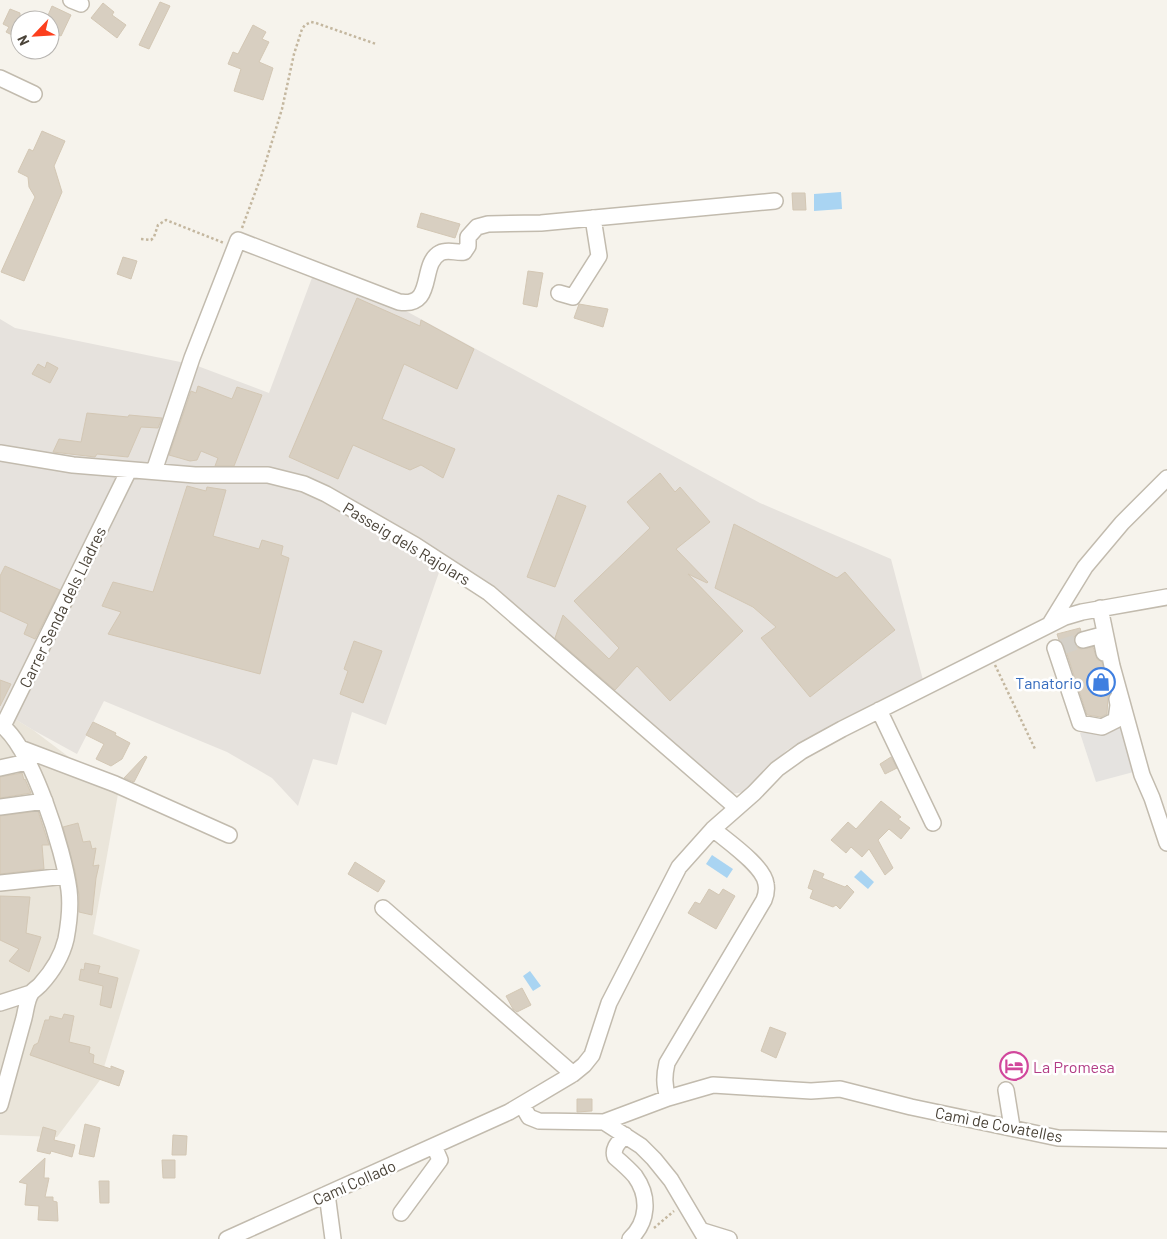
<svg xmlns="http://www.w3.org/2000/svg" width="1167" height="1239" viewBox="0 0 1167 1239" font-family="Barlow,sans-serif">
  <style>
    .residential { fill: #eae5da }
    .industrial { fill: #e6e2dd }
    .parking { fill: #e5e3e0 }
    .water { fill: #a9d4f2 }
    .building { fill: #d8cfc1; stroke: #d3c7b4 }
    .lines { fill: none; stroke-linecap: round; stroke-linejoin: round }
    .minor-tunnel { stroke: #d4d0c8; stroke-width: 15; stroke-dasharray: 15 8; stroke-linecap: butt }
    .minor-casing { stroke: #c2bbae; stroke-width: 18 }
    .path { stroke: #c4b79f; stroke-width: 2.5; stroke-dasharray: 2.5 2.5; stroke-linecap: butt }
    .minor { stroke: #fff; stroke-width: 15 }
    .labels { text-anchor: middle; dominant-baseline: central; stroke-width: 5; stroke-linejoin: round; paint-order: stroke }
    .street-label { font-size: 16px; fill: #4b4439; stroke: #fff }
    .shop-label { font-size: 16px; fill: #366cbe; stroke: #fff; text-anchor: end }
    .hotel-label { font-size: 16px; fill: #b23c85; stroke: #fff; text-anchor: start }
  </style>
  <rect width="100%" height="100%" fill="#f6f3ec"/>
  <path class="residential" d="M0 710 33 730 118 794 93 934 140 950 100 1080 57 1137 0 1135Z"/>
  <path class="industrial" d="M313 275 406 311 760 503 891 559 923 680 836 722 787 750 744 792 731 794 499 590 445 555 386 725 352 712 337 765 313 759 298 806 272 778 227 752 104 701 77 754 33 730 0 710V319L15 328 195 365 269 393Z"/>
  <path class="parking" d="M1126 711 1141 770 1096 782 1080 733 1104 731Z"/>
  <path class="water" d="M841 192 842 209 814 211V194Z
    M712 855 733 869 727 878 706 864Z
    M861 870 874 882 868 889 854 877Z
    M530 971 541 986 533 991 523 976Z"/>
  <path class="building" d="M160 2 170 6 149 49 139 45Z
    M103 3 114 12 112 15 126 25 117 38 91 18Z
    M52 6 71 15 61 36 50 31V20H46Z
    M10 9 20 13V39L6 32 9 27 3 24Z
    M253 25 266 32 262 39 269 42 259 62 273 68 263 100 234 91 241 69 228 64 233 52 238 54Z
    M42 131 65 141 54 166 62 192 24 281 1 272 35 197 29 187 28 177 18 172 29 149 33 151Z
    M792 193H805L806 210H793Z
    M421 213 460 224 455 238 417 227Z
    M123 257 137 261 131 279 117 274Z
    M528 271 543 273 537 307 523 304Z
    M357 298 420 326 421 320 474 349 457 389 404 364 382 419 455 449 443 478 421 465 410 470 353 445 338 479 289 457Z
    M579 304 608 309 603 327 574 318Z
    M47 362 58 368 50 383 32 374 38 364 45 368Z
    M198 386 232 399 237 387 262 395 234 466H215L218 458 201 451 197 460 190 461 169 455 191 391 196 393Z
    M87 413 128 417 129 415 162 418 158 428 141 427 128 457 97 454 95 457 53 452 59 439 81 442Z
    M660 473 675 492 680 487 710 522 676 549 708 582 707 583 688 574 743 631 670 701 637 666 615 690 555 638 563 615 609 659 619 648 574 601 650 528 627 502Z
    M187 486 206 491 207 487 226 490 213 536 259 549 262 540 283 546 281 555 289 558 260 674 108 634 121 612 102 606 113 582 153 592Z
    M558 495 586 506 555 587 527 577Z
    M734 524 837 578 845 572 895 630 810 697 761 638 776 627 753 607 715 588Z
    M5 566 60 590 35 639 24 634 28 624 0 611V576Z
    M1080 628 1081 631 1074 637V643L1077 647 1081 649 1093 647 1097 659 1102 662 1110 693 1108 696 1107 714 1101 717 1087 715 1064 645 1059 640 1057 634Z
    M354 641 382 651 363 703 340 694 348 671 344 669Z
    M0 680 11 684 0 706Z
    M93 722 116 733 115 735 130 743 122 759 111 766 96 759 104 744 86 735Z
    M145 756 147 757 134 782 124 778Z
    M891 757 897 768 885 774 880 764Z
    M22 773 24 780 25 779 31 793 0 798V777Z
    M881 801 901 817 898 819 910 828 901 839 889 829 878 840 893 868 885 875 869 849 862 857 851 847 846 853 831 840 848 822 856 829Z
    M38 811 49 845H42L44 869 0 874V816Z
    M78 823 83 842 90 841 92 849 96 848 93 866 99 865 96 878 92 915 79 912V895L75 871 63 827Z
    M355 862 385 881 378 892 348 874Z
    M814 870 824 874 822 878 845 887 847 885 854 892 840 909 836 905 833 907 810 898 813 890 808 888Z
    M709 889 719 895 723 889 735 896 716 929 688 913 695 902 700 904Z
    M0 896 30 897 26 933 41 937 29 972 9 961 19 949 0 940Z
    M85 963 100 966 98 973 118 978 111 1008 100 1005 103 986 79 980 81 969 84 970Z
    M522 988 531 1005 517 1012 513 1009 506 996Z
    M64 1014 74 1016 69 1042 90 1047 89 1053 94 1055 93 1063 111 1069V1066L124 1071 119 1086 30 1055 34 1045 38 1043 45 1020H49L50 1016 62 1019Z
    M770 1027 786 1033 776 1058 761 1051Z
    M1020 1057 1022 1070 1010 1072 1008 1058Z
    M577 1099H592V1111L577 1112Z
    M85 1124 100 1128 94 1157 79 1154Z
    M43 1127 56 1131 54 1140 75 1145 72 1157 51 1151 50 1154 37 1151Z
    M173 1135 187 1136 186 1155H172Z
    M45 1158 44 1178H49L45 1197H53V1201L57 1202 58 1221 38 1220 39 1206 25 1205 27 1184 19 1182Z
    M162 1160H175V1178H163Z
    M99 1181H109V1203H100Z"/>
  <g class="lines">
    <path class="minor-tunnel" d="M1061 647 1083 640"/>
    <defs>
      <path id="minor" d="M71 0 81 4
        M0 78 34 94
        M559 293 573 297 599 256 593 218
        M0 453 73 465 195 475H268L304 484 326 494 415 545 489 593 737 808
        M154 471 192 358 238 240 399 302C436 308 419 264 440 253 447 249 456 253 464 252L468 246V237L477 227 488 224 541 223 775 201
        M1100 608 1112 666 1142 775 1152 798 1167 843
        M1050 624 1085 567 1122 523 1167 478
        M1083 640 1098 636 1101 638 1104 653
        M1055 648 1080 723 1102 727 1116 720 1118 705 1117 699
        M879 710 933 823
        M0 724C32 747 64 851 69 890 71 906 69 923 66 939 62 956 52 972 40 985 38 987 34 990 32 992 27 998 26 1010 24 1018 16 1047 8 1076 0 1105
        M3 726 129 470
        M20 748 115 784 229 835
        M0 768 27 762
        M0 807 45 801
        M0 883 66 876
        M383 908 573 1074
        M0 1003 31 993
        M1006 1090 1012 1127
        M668 1098C664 1085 664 1076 667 1063L764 900C766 895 767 889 766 884 764 866 727 841 713 829
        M522 1105 529 1117 539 1121 604 1122 668 1098 713 1085 811 1091 840 1089 911 1107 1058 1138 1167 1140
        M604 1122 641 1146 654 1159 671 1180 706 1239
        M625 1135C619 1142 612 1148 615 1157 622 1163 629 1169 635 1176 650 1197 648 1222 630 1239
        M327 1194 333 1239
        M401 1213 440 1160 434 1146
        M703 1231 729 1239
        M227 1239 509 1112 573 1074 584 1065 592 1055 609 1003 679 867 713 829 754 793 777 769 802 751 842 729 1065 617 1082 612 1167 597"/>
    </defs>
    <use href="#minor" class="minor-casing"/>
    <path class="path" d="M242 228 262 174 282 109 294 54 302 29 305 25 311 22 316 23 376 44
      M141 239 151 240 154 237 158 225 166 220 224 243
      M995 665 1035 749
      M654 1228 674 1211"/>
    <use href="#minor" class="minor"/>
  </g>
  <defs>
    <symbol id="shop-ring" viewBox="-11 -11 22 22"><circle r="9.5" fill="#fff" stroke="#3f7fe0" stroke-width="1.5"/><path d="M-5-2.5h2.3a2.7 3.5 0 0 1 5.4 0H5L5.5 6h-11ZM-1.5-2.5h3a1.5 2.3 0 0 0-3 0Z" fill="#3f7fe0"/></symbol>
    <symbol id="hotel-ring" viewBox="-11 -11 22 22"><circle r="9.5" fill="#fff" stroke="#d1479c" stroke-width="1.5"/><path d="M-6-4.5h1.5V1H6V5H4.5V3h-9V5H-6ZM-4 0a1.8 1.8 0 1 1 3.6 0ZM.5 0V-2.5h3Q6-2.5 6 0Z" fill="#d1479c"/></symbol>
  </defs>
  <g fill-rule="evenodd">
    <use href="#shop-ring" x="1085" y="666" width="32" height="32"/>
    <use href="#hotel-ring" x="998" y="1050" width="32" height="32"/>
  </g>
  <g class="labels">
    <g class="street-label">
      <text transform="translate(407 543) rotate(31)">Passeig dels Rajolars</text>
      <text transform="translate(62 607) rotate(-64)">Carrer Senda dels Lladres</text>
      <text transform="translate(999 1124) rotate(11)">Camì de Covatelles</text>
      <text transform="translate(354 1182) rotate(-24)">Camí Collado</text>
    </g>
    <g class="shop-label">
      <text x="1082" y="682">Tanatorio</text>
    </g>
    <g class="hotel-label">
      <text x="1033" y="1066">La Promesa</text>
    </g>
  </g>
  <g transform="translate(35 35) rotate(245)"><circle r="24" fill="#ffffff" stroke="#b7b4b0"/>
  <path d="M0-4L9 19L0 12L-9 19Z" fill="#fc3f1d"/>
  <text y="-8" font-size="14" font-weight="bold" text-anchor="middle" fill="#4b4439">N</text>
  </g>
</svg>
